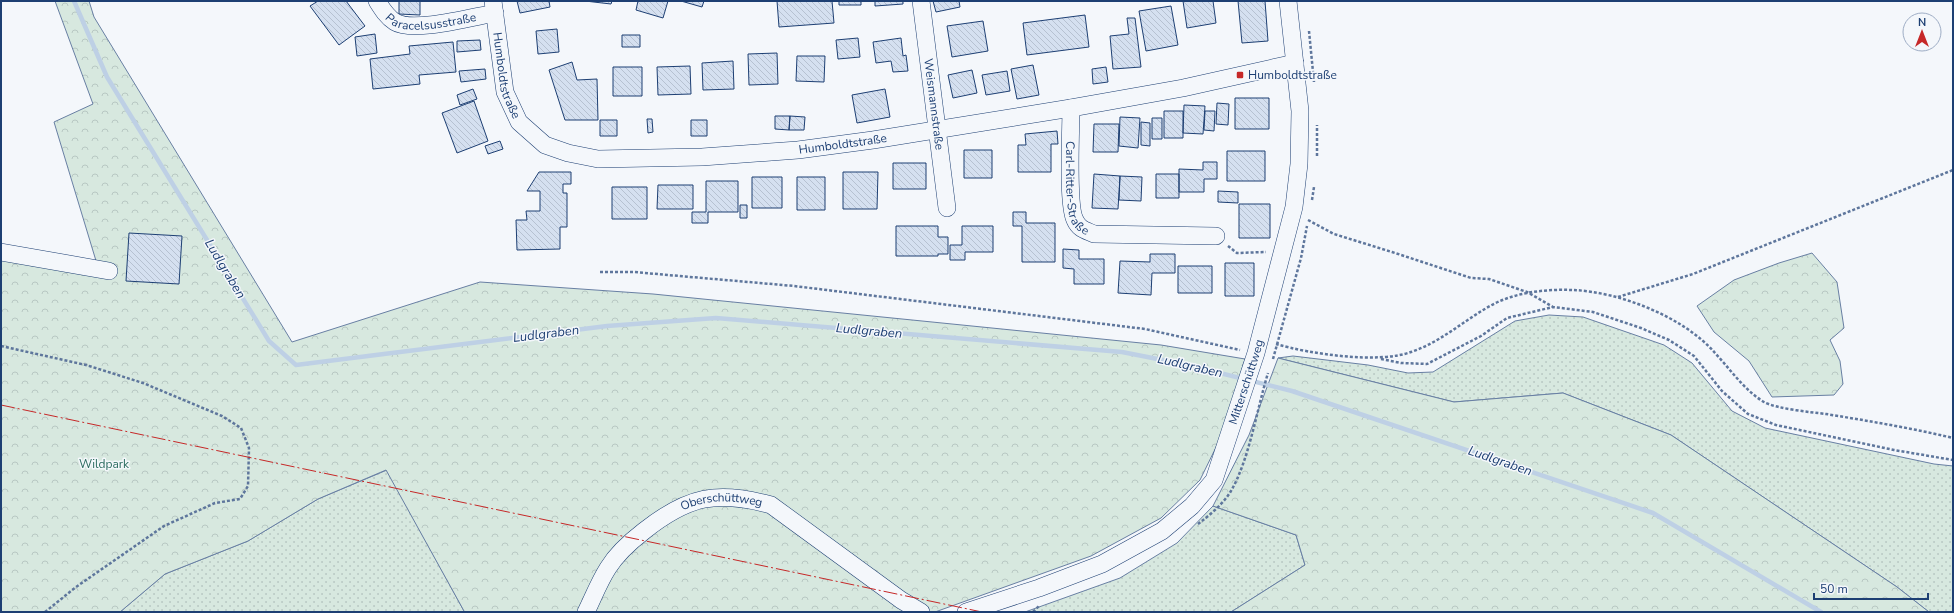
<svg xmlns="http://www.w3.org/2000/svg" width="1954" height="613" viewBox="0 0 1954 613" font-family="'Nunito Sans',sans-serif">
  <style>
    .grass { fill: url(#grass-dots); stroke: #687fa3 }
    .forest { fill: url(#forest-crowns); stroke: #687fa3 }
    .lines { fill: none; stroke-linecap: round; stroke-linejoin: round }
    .stream { stroke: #bed0e5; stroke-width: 4.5 }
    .building { fill: url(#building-back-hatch); stroke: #1d3f73 }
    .minor-casing { stroke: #1d3f73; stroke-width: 18 }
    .path { stroke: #5e769c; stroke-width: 2.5; stroke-dasharray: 3 2; stroke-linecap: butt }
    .minor { stroke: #f4f7fb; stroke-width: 17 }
    .power { stroke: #c62828; stroke-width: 1; stroke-dasharray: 14 3 2 3; stroke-linecap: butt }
    .poi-dot { fill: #c62828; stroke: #f4f7fb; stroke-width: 1.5 }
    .labels { text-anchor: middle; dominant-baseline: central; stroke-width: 3; stroke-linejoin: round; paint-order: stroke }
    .street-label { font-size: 12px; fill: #1d3f73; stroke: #f4f7fb }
    .poi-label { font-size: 12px; fill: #1d3f73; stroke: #f4f7fb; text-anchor: start }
    .park-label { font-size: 12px; fill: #2c6c60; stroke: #f4f7fb }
    .water-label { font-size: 13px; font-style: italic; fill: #1d3f73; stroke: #f4f7fb }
  </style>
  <defs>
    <pattern id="grass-dots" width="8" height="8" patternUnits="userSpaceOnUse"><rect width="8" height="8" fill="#d7e8df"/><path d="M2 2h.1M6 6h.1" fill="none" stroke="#b8c8c3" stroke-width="1.8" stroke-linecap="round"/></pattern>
    <pattern id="forest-crowns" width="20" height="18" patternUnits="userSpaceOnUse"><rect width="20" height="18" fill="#d7e8df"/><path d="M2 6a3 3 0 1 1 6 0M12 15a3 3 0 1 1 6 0" fill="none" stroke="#b8c8c3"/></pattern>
    <pattern id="building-back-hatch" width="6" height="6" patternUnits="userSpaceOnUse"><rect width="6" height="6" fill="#d5e0f0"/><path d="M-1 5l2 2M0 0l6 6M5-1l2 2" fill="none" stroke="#b6c1d1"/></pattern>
  </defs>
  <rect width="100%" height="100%" fill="#f4f7fb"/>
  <path class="grass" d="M1549 315 1583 317 1664 345 1692 363 1732 411 1765 428 1934 464 1953 466V612H1929L1897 587 1671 435 1563 393 1454 402 1278 358 1293 356 1368 365 1408 373 1433 372 1515 321Z
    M387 470 464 611 463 612H120L165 574 248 541 318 499Z
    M1213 506 1296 535 1305 565 1231 612H1025L1120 578 1177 543Z"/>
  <path class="forest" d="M55 1H89L94 17 292 342 480 282 653 294 1161 345 1245 359 1221 437 1200 480 1161 518 1091 556 935 612H463L464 611 386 470 318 499 248 541 165 574 120 612H1V256L100 274 54 122 93 104Z
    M1812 253 1837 282 1844 328 1830 340 1840 361 1843 384 1834 395 1772 397 1749 361 1714 332 1697 306 1734 280 1779 263Z
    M1278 358 1454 402 1563 393 1671 435 1897 587 1929 612H1231L1305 565 1296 535 1213 506 1249 435Z"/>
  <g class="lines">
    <path class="stream" d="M74 1 107 77 269 341 296 365 607 326 716 318 1122 352 1188 365 1292 391 1653 513 1821 612"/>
  </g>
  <path class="building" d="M318 1H346L365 26 339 45 310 6Z
    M399 1H420V15L399 14Z
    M517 1H549L550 7 520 13Z
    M585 1H612L611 4Z
    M638 1H668L663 18 636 10Z
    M681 1H704L702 7Z
    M777 1H832L834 23 779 27Z
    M839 1H861V5H839Z
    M875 1H903V4L875 6Z
    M933 1H959L960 7 936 12Z
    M1183 1H1213L1216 23 1187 28Z
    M1238 1H1265L1268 41 1242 43Z
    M1171 6 1178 45 1146 51 1139 11Z
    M1085 15 1089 47 1027 55 1023 23Z
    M1127 18H1135L1141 67 1113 69 1110 36 1129 34Z
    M983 21 988 51 952 57 947 26Z
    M557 29 559 52 538 54 536 31Z
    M375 34 377 53 357 56 355 37Z
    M622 35H640V47H622Z
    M858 38 860 57 838 59 836 40Z
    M901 38 903 56 906 55 908 71 893 72 891 61 876 63 873 42Z
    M480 40 481 50 457 52V41Z
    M453 42 456 72 419 75 420 84 373 89 370 59 410 54 409 46Z
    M777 53 778 84 749 85 748 54Z
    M797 56H825L824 82 796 81Z
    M733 61 734 89 703 90 702 63Z
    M572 62 577 80 597 79 598 120H565L549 70Z
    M1033 65 1039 95 1017 99 1011 69Z
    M690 66 691 94 658 95 657 67Z
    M613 67H642V96H613Z
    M1106 67 1108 82 1093 84 1092 69Z
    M485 69 486 79 461 82 459 71Z
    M972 70 977 93 953 98 948 75Z
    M1007 71 1010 91 986 95 982 75Z
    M473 89 477 99 460 105 457 95Z
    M885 89 890 117 857 123 852 95Z
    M1235 98H1269V129H1235Z
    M474 101 488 141 457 153 442 113Z
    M1217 103 1229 104 1228 125 1216 124Z
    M1184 105 1205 106 1203 134 1183 133Z
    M1164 111H1183V138H1164Z
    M1205 111H1215L1214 131 1204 130Z
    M775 116H790L789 130 775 129Z
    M790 116 805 117 804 130H789Z
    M1120 117 1140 118 1138 148 1119 146Z
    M1152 118H1162V139H1152Z
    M647 119H652L653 132 648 133Z
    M600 120H617V136H600Z
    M691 120H707V136H691Z
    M1141 122 1150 123V146L1141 145Z
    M1094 124H1119L1118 152H1093Z
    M1057 131 1058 144H1051V172H1018V145H1026L1025 134Z
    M500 141 503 149 488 154 485 146Z
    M964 150H992V178H964Z
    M1227 151H1265V181H1227Z
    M1203 162H1217V179H1204V192H1179V169L1203 170Z
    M893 163H926V189H893Z
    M539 172H571V184H563V193H567V227H560V249L517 250 516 220H527L526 211H540V191H527Z
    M843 172H878L877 209H843Z
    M1094 174 1120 176 1118 209 1092 208Z
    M1156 174H1179V198H1156Z
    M1120 176 1142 177 1141 201 1119 200Z
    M752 177H782V208H752Z
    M797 177H825V210H797Z
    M706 181H738V212H708V223H692V212H706Z
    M658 185H693V209H657Z
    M612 187H647V219H612Z
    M1218 191 1238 192V203L1218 202Z
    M1239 204H1270V238H1239Z
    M740 205H747V218H740Z
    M1013 212H1026V223H1055V262H1022V226H1013Z
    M896 226H938V237H948V254H938V256H896Z
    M962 226H993V252H965V260H950V245H962Z
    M129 233 182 236 179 284 126 281Z
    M1063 249 1079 250V259H1104V284H1074V269L1063 268Z
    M1150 254H1175V273H1152L1151 295 1118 293 1120 261 1150 262Z
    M1225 263H1254V296H1225Z
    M1178 266H1212V293H1178Z"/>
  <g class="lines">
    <defs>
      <g id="minor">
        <path id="s1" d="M377 1C382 9 387 17 395 22 413 33 472 17 495 13"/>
        <path id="s2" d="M493 1 505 92 519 122 545 145 568 153 598 159 702 157 798 150 873 140 1071 108 1183 88 1295 63"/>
        <path id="s3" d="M921 1 947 208"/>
        <path id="s4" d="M1071 108C1071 130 1067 205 1075 220 1079 229 1085 230 1094 234L1216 236"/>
        <path d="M1 252 109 271"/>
        <path id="s5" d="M586 612C593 598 599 582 608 568 616 555 631 541 644 531 688 496 717 490 771 505L901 600 921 612"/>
        <path id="s6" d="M966 612 1039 588 1102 564 1162 531 1192 506 1214 480 1256 353 1294 207 1299 164 1300 111 1288 1"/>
      </g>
    </defs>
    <use href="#minor" class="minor-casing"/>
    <path class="path" d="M1309 31 1314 82
      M1317 156V125
      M1312 200 1314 187
      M1308 220 1334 234 1392 252 1471 278 1489 279 1527 292 1553 307
      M1228 246 1237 253 1266 252
      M600 272H634L794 286 1145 329 1240 350
      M1618 297 1693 274 1953 170
      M1276 344C1310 354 1378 364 1411 352 1441 342 1463 321 1490 306 1515 292 1545 289 1573 290 1620 292 1684 317 1715 353 1731 370 1744 390 1764 402 1777 409 1810 412 1826 414 1869 421 1911 428 1953 438
      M1 346 86 365 143 383 222 416 241 428 249 448 248 486 240 499 215 503 164 526 76 587 45 612
      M1273 359 1301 258 1307 226
      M1381 359 1401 363 1427 364 1481 336 1507 318 1553 307 1593 312 1641 328 1669 340 1694 356 1722 391 1748 414 1776 425 1894 450 1953 460
      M1198 524C1210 515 1223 504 1231 491 1249 460 1257 409 1268 373
      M1033 612 1040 605"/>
    <use href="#minor" class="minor"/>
    <path class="power" d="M1 405 982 612"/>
  </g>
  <rect class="poi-dot" x="1236" y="71" width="8" height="8" rx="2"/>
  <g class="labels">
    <g class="street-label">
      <text stroke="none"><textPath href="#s1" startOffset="64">Paracelsusstraße</textPath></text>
      <text stroke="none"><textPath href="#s2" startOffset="76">Humboldtstraße</textPath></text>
      <text stroke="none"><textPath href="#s3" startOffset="104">Weismannstraße</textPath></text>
      <text stroke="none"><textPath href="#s2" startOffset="460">Humboldtstraße</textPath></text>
      <text stroke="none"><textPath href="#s4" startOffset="82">Carl-Ritter-Straße</textPath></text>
      <text stroke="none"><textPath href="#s6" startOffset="389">Mitterschüttweg</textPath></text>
      <text stroke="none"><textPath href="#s5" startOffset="187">Oberschüttweg</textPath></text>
    </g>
    <g class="poi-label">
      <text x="1248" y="75">Humboldtstraße</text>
    </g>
    <g class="park-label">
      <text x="104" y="464">Wildpark</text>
    </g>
    <g class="water-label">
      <text transform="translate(225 269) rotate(59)">Ludlgraben</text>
      <text transform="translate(869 331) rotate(5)">Ludlgraben</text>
      <text transform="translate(546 334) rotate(-7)">Ludlgraben</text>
      <text transform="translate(1190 366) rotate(13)">Ludlgraben</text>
      <text transform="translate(1500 461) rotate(19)">Ludlgraben</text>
    </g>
  </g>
  <rect width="1954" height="613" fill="none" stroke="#1d3f73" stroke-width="4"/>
  <g transform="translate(1922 32)"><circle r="19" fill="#f4f7fb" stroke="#9eadc5"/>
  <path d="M0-3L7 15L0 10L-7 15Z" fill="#c62828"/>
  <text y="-6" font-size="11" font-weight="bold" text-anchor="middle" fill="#1d3f73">N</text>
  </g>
  <path d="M1814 593v6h114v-6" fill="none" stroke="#1d3f73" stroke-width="2"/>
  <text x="1820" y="593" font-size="12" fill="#1d3f73" stroke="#f4f7fb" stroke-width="3" paint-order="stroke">50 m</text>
</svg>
